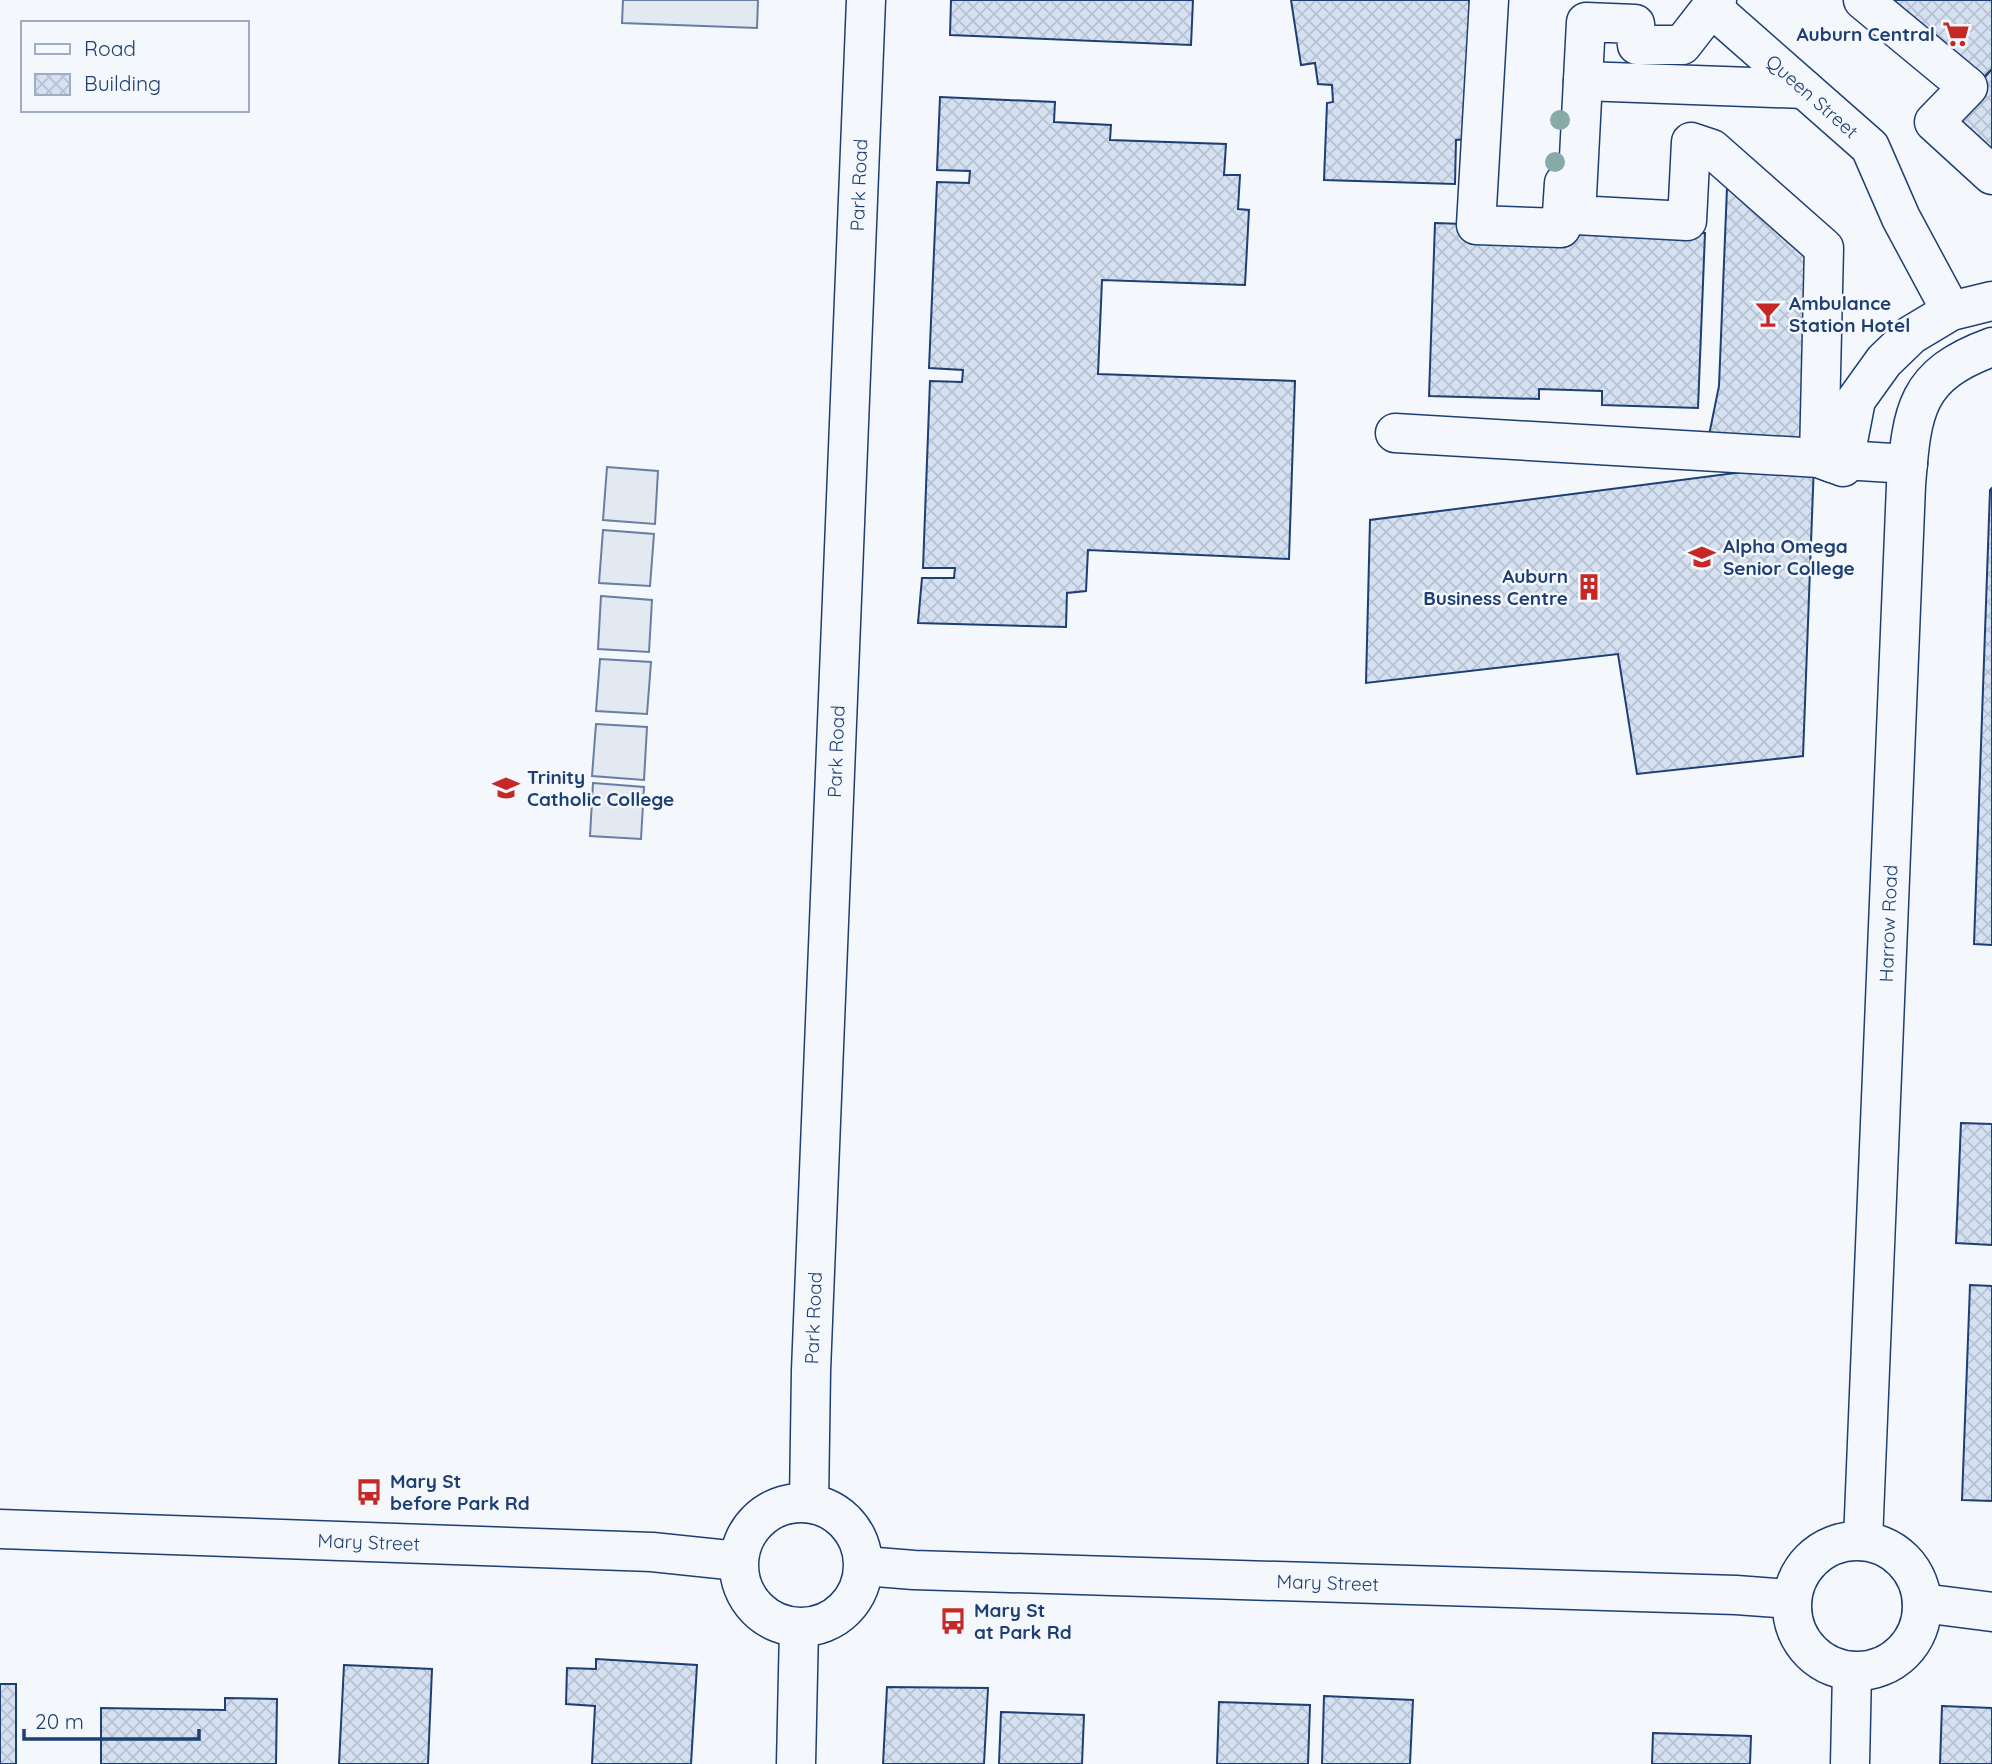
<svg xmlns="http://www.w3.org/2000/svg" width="1992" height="1764" viewBox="0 0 1992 1764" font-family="Quicksand,sans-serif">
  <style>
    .pitch { fill: #e3e9f0; stroke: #687fa3; stroke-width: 2 }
    .building { fill: url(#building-cross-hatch); stroke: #1d3f73; stroke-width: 2 }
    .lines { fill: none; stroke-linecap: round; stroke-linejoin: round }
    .minor-casing { stroke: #1d3f73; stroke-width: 41 }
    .minor { stroke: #f4f7fb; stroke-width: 38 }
    .tree { fill: #86aba6 }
    .labels { text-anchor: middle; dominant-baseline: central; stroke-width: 5; stroke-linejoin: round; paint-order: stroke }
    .poi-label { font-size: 19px; font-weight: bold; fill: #1d3f73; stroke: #f4f7fb; text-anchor: start }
    .street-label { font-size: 19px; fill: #1d3f73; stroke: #f4f7fb }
  </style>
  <defs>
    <pattern id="building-cross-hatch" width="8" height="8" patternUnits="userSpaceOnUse" patternTransform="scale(1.75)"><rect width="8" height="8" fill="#d5e0f0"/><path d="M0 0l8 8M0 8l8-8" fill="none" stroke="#b6c1d1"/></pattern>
  </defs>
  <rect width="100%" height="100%" fill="#f4f7fb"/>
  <path class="pitch" d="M623 0H758L757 28 622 23Z
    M607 467 658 471 655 524 603 520Z
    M603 530 654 534 650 586 599 583Z
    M601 596 652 600 649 652 598 649Z
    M600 659 651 662 647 714 596 711Z
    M596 724 647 727 644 780 592 776Z
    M593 783 644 787 641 839 590 836Z"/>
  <path class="building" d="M951 0H1193L1191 45 950 35Z
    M1291 0H1469L1480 75 1479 138 1456 140 1455 184 1324 180 1327 103 1333 102 1332 85 1318 84 1315 63 1301 65Z
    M1880 0H1992V69L1978 85Z
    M1884 0H1992V69L1978 85Z
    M1992 69V165L1942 119Z
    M940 97 1055 102 1054 122 1111 125 1110 140 1226 144 1224 175H1240L1238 209 1249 210 1245 285 1102 280 1098 374 1295 381 1289 559 1088 550 1086 591 1067 593 1066 627 918 623 922 578H954L955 568H923L930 381 962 382 963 370 929 368 937 182 969 183 970 171 937 170Z
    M1728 163 1817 242 1818 451 1707 445 1719 386Z
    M1435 223 1705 233 1698 408 1602 405V391L1539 389V399L1429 396Z
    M1814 463 1803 756 1637 774 1618 654 1366 683 1370 520Z
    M1992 488V945L1974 944 1990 490Z
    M1961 1123 1992 1124V1245L1956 1243Z
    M1970 1285 1992 1286V1501L1962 1500Z
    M596 1659 697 1665 691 1764H592L595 1706 566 1704 567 1668 596 1669Z
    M344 1665 432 1669 428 1764H339Z
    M0 1684H16V1764H0Z
    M887 1687 988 1688 984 1764H883Z
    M1324 1696 1413 1700 1410 1764H1322Z
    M225 1698 277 1699 276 1764H101V1708L225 1710Z
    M1219 1702 1310 1705 1308 1764H1217Z
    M1942 1706 1992 1708V1764H1940Z
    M1001 1712 1084 1715 1082 1764H999Z
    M1653 1733 1751 1736 1750 1764H1652Z"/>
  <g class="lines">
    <defs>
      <g id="minor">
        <path d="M1489 0 1476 225 1561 228 1564 183"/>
        <path d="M1717 0 1682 45H1637L1635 24 1586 22 1576 215 1687 221 1691 142 1712 149 1824 248 1819 458 1843 467 1856 400 1884 361 1911 335 1951 311 1992 301"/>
        <path d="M1863 0 1968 87 1934 122 1992 175"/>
        <path id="s1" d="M1711 7 1870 147 1901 218 1951 311"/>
        <path d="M1583 81 1804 89"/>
        <path d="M1395 433 1819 458 1832 463 1844 460 1908 464"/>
        <path id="s2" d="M809 1502 811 1371 866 0"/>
        <circle cx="801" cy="1565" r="62"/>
        <path id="s3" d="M0 1529 652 1552 738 1561"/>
        <path id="s4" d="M1863 1541 1906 485C1912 410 1915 375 1992 347"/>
        <circle cx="1857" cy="1606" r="65"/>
        <path id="s5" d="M864 1566 914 1570 1736 1595 1791 1599"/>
        <path d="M1922 1603 1992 1612"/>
        <path d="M796 1764 799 1628"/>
        <path d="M1850 1764 1852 1671"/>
      </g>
    </defs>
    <use href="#minor" class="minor-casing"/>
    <use href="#minor" class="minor"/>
  </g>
  <g class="tree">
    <circle cx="1560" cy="120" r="10"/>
    <circle cx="1555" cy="162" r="10"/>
  </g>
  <defs>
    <symbol id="supermarket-bare" viewBox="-9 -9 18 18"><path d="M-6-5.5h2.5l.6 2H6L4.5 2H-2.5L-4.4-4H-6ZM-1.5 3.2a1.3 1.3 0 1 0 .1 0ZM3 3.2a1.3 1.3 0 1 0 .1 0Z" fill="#c62828" stroke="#f4f7fb" stroke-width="2.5" paint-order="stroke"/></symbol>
    <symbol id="bar-bare" viewBox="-9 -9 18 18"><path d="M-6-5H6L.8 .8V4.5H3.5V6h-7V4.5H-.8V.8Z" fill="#c62828" stroke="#f4f7fb" stroke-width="2.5" paint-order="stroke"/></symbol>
    <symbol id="school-bare" viewBox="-9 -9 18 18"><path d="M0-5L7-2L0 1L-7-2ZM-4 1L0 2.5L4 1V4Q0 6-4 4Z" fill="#c62828" stroke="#f4f7fb" stroke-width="2.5" paint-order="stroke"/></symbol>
    <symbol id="building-bare" viewBox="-9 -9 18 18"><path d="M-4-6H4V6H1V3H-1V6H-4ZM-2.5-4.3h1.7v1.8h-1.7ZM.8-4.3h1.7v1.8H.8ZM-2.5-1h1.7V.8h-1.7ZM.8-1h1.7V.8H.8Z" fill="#c62828" stroke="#f4f7fb" stroke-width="2.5" paint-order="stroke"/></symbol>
    <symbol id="bus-bare" viewBox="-9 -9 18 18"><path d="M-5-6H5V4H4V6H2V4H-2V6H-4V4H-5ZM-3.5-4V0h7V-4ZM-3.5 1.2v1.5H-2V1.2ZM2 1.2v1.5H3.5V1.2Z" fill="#c62828" stroke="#f4f7fb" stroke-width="2.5" paint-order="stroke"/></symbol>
  </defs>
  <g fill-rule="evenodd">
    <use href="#supermarket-bare" x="1937" y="15" width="38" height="38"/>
    <use href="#bar-bare" x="1749" y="295" width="38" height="38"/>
    <use href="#school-bare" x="1683" y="538" width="38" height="38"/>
    <use href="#building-bare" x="1570" y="568" width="38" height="38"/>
    <use href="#school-bare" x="487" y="769" width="38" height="38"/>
    <use href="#bus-bare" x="350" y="1473" width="38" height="38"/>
    <use href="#bus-bare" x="934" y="1602" width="38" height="38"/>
  </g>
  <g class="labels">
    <g class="poi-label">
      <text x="1935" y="34" text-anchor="end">Auburn Central</text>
      <text x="1789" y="303">Ambulance<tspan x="1789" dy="22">Station Hotel</tspan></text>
      <text x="1723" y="546">Alpha Omega<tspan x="1723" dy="22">Senior College</tspan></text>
      <text x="1568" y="576" text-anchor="end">Auburn<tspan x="1568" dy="22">Business Centre</tspan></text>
      <text x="527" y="777">Trinity<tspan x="527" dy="22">Catholic College</tspan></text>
      <text x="390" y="1481">Mary St<tspan x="390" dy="22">before Park Rd</tspan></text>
      <text x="974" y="1610">Mary St<tspan x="974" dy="22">at Park Rd</tspan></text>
    </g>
    <g class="street-label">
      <text stroke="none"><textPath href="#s1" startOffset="135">Queen Street</textPath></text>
      <text stroke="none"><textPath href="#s2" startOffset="1318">Park Road</textPath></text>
      <text stroke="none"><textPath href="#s2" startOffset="751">Park Road</textPath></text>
      <text stroke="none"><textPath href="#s4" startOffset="618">Harrow Road</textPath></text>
      <text stroke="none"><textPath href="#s2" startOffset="184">Park Road</textPath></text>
      <text stroke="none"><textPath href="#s3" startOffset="369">Mary Street</textPath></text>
      <text stroke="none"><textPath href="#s5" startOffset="464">Mary Street</textPath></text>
    </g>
  </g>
  <rect x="21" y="21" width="228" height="91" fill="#f4f7fb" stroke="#9eadc5" stroke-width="2"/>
  <rect x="35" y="44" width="35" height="10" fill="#f4f7fb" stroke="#9eadc5" stroke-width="2"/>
  <text x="84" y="56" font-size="21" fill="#1d3f73">Road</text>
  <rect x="35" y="74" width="35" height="21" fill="url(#building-cross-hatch)" stroke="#9eadc5" stroke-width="2"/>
  <text x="84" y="91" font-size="21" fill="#1d3f73">Building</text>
  <path d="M24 1729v10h175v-10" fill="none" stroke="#1d3f73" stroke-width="3.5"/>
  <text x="35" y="1729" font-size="21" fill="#1d3f73" stroke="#f4f7fb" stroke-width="5" paint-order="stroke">20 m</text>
</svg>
